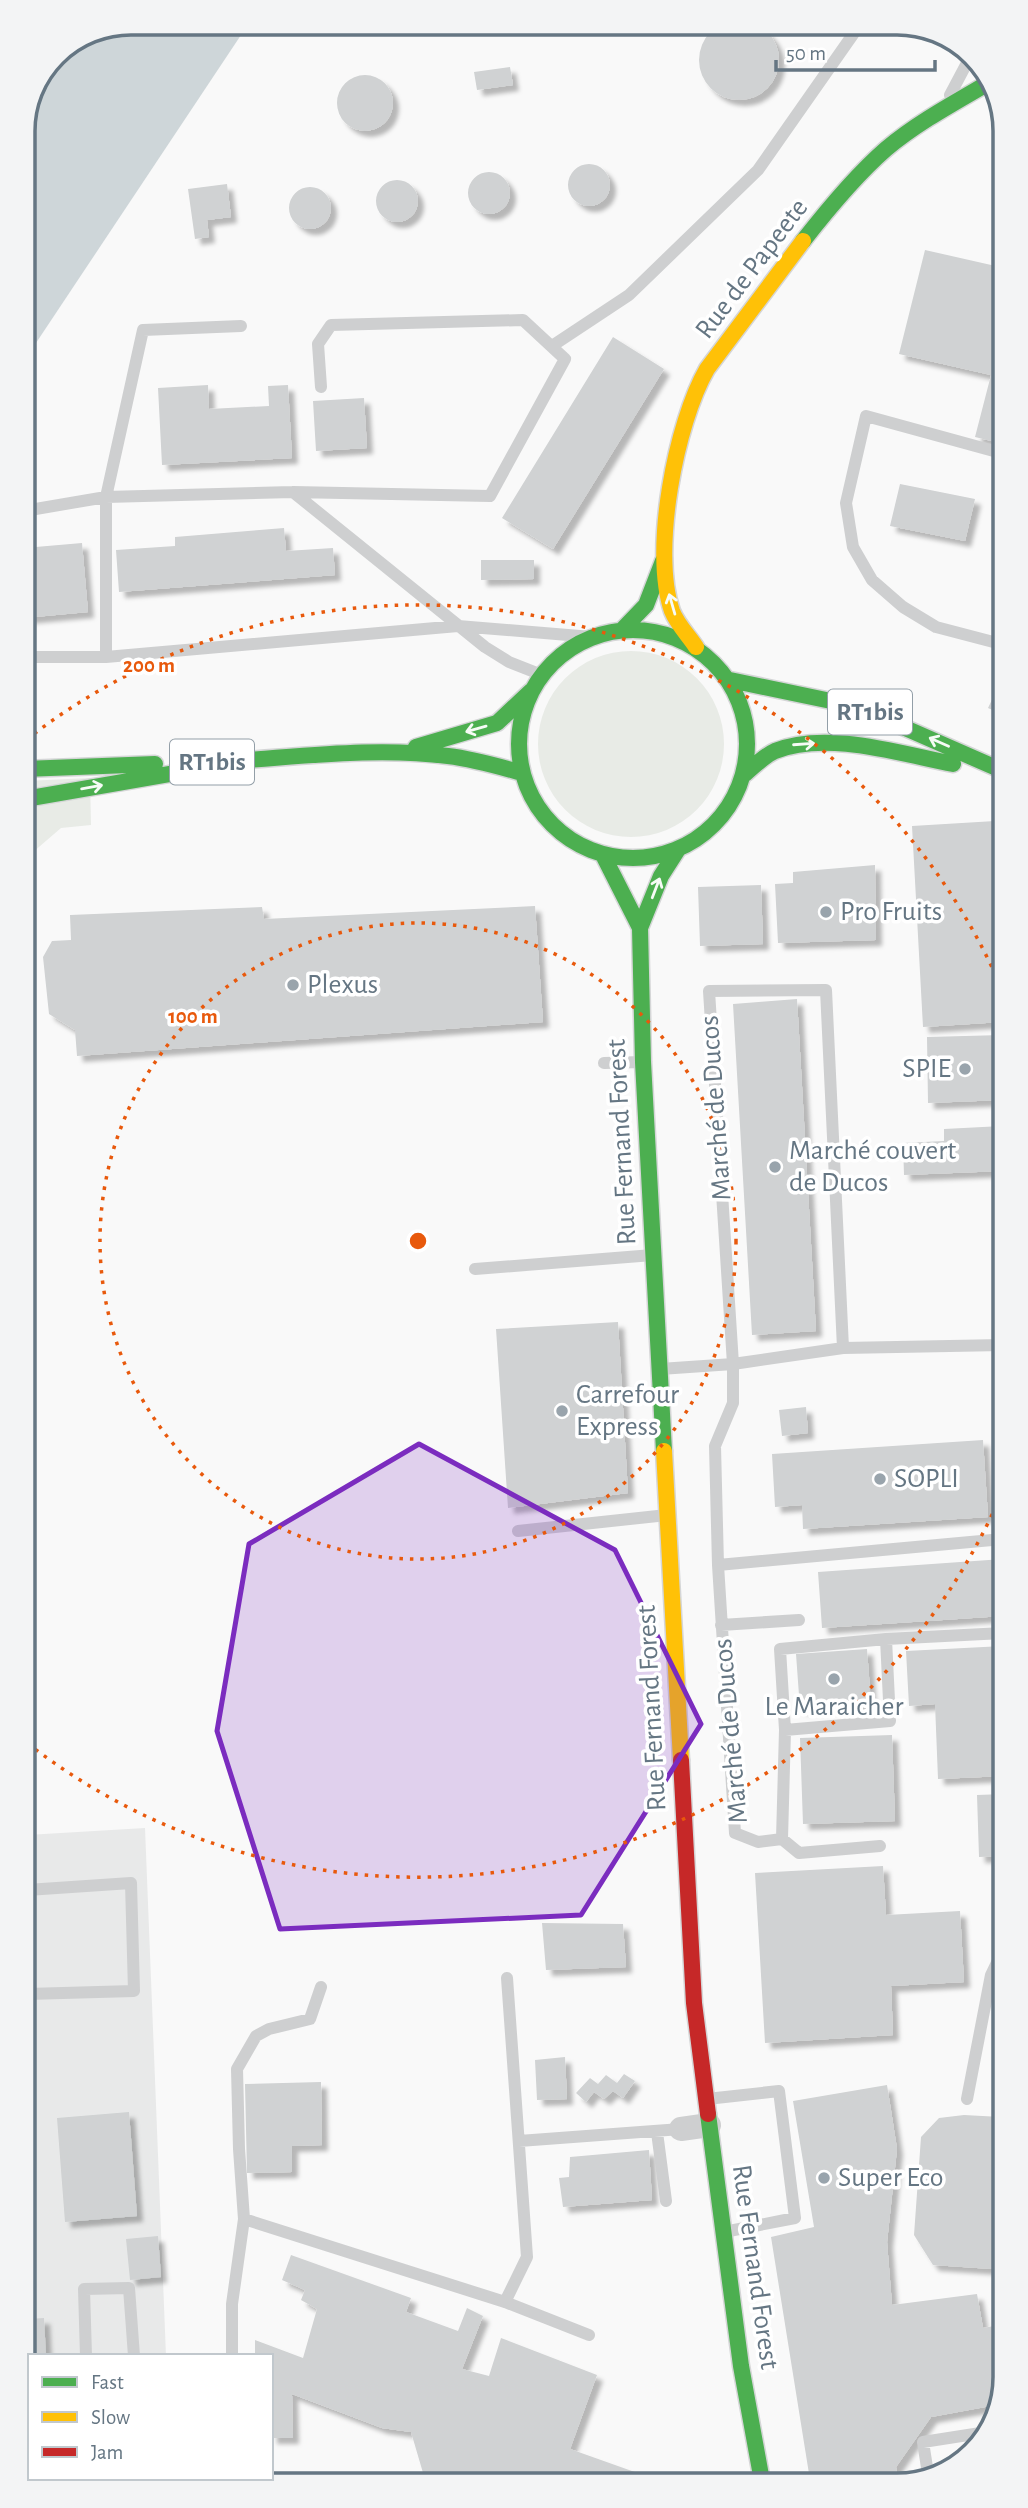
<svg xmlns="http://www.w3.org/2000/svg" width="1028" height="2508" viewBox="0 0 1028 2508" font-family="'Alegreya Sans',sans-serif">
  <style>
    .built { fill: #e8e9e9 }
    .green { fill: #e8ebe6 }
    .water { fill: #ced6d9 }
    .building { fill: #d0d2d3; filter: url(#shadow) }
    .lines { fill: none; stroke-linecap: round; stroke-linejoin: round }
    .fast-casing { stroke: #d5d6d7; stroke-width: 19 }
    .slow-casing { stroke: #d5d6d7; stroke-width: 19 }
    .jam-casing { stroke: #d5d6d7; stroke-width: 19 }
    .lane { stroke: #cecfd0; stroke-width: 12 }
    .street { stroke: #cecfd0; stroke-width: 24 }
    .fast { stroke: #4caf50; stroke-width: 16 }
    .slow { stroke: #ffc107; stroke-width: 16 }
    .jam { stroke: #c62828; stroke-width: 16 }
    .oneway { stroke: #f6fbf6 }
    .marked { fill: #7b2cbf; fill-opacity: 0.2; stroke: #7b2cbf; stroke-width: 5; stroke-linejoin: round }
    .ring { fill: none; stroke: #e8590c; stroke-width: 3.5; stroke-dasharray: 3.5 7 }
    .poi-dot { fill: #99a4ac; stroke: #fff; stroke-width: 2.5 }
    .labels { text-anchor: middle; dominant-baseline: central; stroke-width: 7; stroke-linejoin: round; paint-order: stroke }
    .shield { fill: #fff; stroke: #939fa8; stroke-width: 2 }
    .shield-label { font-size: 26px; font-weight: bold; fill: #657683 }
    .street-label { font-size: 28px; fill: #657683; stroke: #fff }
    .poi-label { font-size: 28px; fill: #657683; stroke: #fff; text-anchor: start }
    .rim { fill: none; stroke: #657683; stroke-width: 3.5 }
    .centre { fill: #e8590c; stroke: #fff; stroke-width: 3.5 }
    .ring-label { font-size: 21px; text-anchor: middle; font-weight: bold; fill: #e8590c; stroke: #fff; stroke-width: 7; stroke-linejoin: round; paint-order: stroke }
  </style>
  <defs>
    <filter id="shadow"><feDropShadow dx="6" dy="6" stdDeviation="2" flood-color="#0004"/></filter>
  </defs>
  <rect width="100%" height="100%" fill="#f9f9f9"/>
  <path class="built" d="M145 1828 166 2356H30V2414L27 1835Z"/>
  <path class="green" d="M538 744a93 93 0 1 1 186 0a93 93 0 1 1-186 0Z
    M90 778 91 825 61 828 25 859V781Z"/>
  <path class="water" d="M131 23H249L24 361 23 124 55 54Z"/>
  <path class="building" d="M699 60a40 40 0 1 1 80 0a40 40 0 1 1-80 0Z
    M510 67 513 85 477 90 474 72Z
    M337 103a28 28 0 1 1 56 0a28 28 0 1 1-56 0Z
    M568 185a21 21 0 1 1 42 0a21 21 0 1 1-42 0Z
    M468 193a21 21 0 1 1 42 0a21 21 0 1 1-42 0Z
    M376 201a21 21 0 1 1 42 0a21 21 0 1 1-42 0Z
    M227 184 231 217 207 220 209 237 195 239 188 189Z
    M289 208a21 21 0 1 1 42 0a21 21 0 1 1-42 0Z
    M925 250 1000 267V443L975 437 991 375 899 354Z
    M613 337 664 369 553 549 502 518Z
    M208 385 209 409 269 406 268 386 288 385 292 458 162 465 158 388Z
    M364 398 367 448 316 451 313 401Z
    M900 484 975 499 965 541 890 526Z
    M284 528 286 551 333 548 335 575 119 592 116 550 175 546V537Z
    M82 543 88 612 24 618V548Z
    M481 560H534V579L481 580Z
    M1001 681V714L988 708Z
    M995 821 1002 946V1022L923 1027 912 826Z
    M875 865 876 940 778 943 775 884 793 883V872Z
    M761 885 763 944 700 946 698 887Z
    M535 906 543 1022 77 1056 75 1030 49 1014 43 957 52 941 71 940 70 915 262 907 264 919Z
    M797 999 816 1331 752 1335 733 1004Z
    M1002 1035V1100L928 1103 927 1037Z
    M1002 1126V1171L904 1175 903 1143 944 1141V1129Z
    M618 1322 628 1493 508 1508 496 1329Z
    M806 1407 808 1433 782 1436 779 1410Z
    M983 1440 988 1517 803 1529 802 1505 775 1507 772 1454Z
    M1003 1559V1616L822 1628 818 1572Z
    M1003 1646 1004 1776 938 1779 935 1704 909 1706 906 1651Z
    M867 1649 871 1704 800 1709 796 1654Z
    M892 1735 895 1821 803 1824 800 1738Z
    M1004 1794V1856L979 1857 977 1795Z
    M883 1866 886 1915 960 1911 964 1982 891 1986 893 2035 765 2043 755 1873Z
    M542 1923 623 1924 626 1967 546 1970Z
    M565 2057 567 2099 537 2100 535 2060Z
    M624 2074 635 2081 623 2098 613 2091 604 2099 594 2092 586 2102 576 2093 590 2078 598 2084 606 2075 617 2083Z
    M321 2082 322 2145 292 2146V2172L247 2173 245 2084Z
    M887 2085 897 2149 887 2242 892 2305 977 2294 983 2328 1005 2324V2378L996 2405 931 2417 896 2467 898 2480H810L771 2237 814 2227 793 2101Z
    M129 2112 137 2216 65 2222 57 2118Z
    M964 2115 1001 2117 992 2269 933 2265 914 2235 921 2137 939 2118Z
    M649 2150 652 2200 563 2207 559 2178 569 2177 570 2157Z
    M158 2236 161 2277 130 2280 126 2239Z
    M291 2255 411 2298 406 2312 458 2331 467 2308 483 2316 462 2369 489 2376 501 2338 597 2375 570 2449 660 2481 426 2483 411 2432 382 2428 292 2394 293 2438H271V2356H255V2340L303 2358 317 2309 301 2300 305 2290 282 2280Z
    M44 2318 46 2356H28V2319Z"/>
  <g class="lines">
    <defs>
      <path id="fast" d="M803 241C828 209 855 176 886 149 917 123 954 103 990 82
        M519 744a114 114 0 1 1 228 0a114 114 0 1 1-228 0Z
        M622 630 646 605 663 561
        M730 680 855 706 1001 770
        M416 747 497 723 531 691
        M215 762C292 758 371 746 448 756 473 759 498 766 522 773
        M24 769 155 764
        M745 774C754 766 764 756 775 751 827 730 901 754 953 764
        M25 799 250 760
        M603 855 640 928
        M664 1451 643 1062 640 928 661 876 677 851
        M708 2114 741 2366 762 2481"/>
      <path id="slow" d="M696 647C688 635 677 624 672 611 651 551 676 423 707 369L803 241
        M664 1451 681 1760"/>
      <path id="jam" d="M681 1760 694 2003 708 2114"/>
    </defs>
    <use href="#fast" class="fast-casing"/>
    <use href="#slow" class="slow-casing"/>
    <use href="#jam" class="jam-casing"/>
    <path class="lane" d="M950 95 968 61 972 58
      M552 346 629 295 758 170 861 23
      M1001 453 866 416 846 503 853 547 872 580 903 607 936 627 1001 644
      M293 492 485 647 509 662 542 675
      M24 511 106 497 293 492 490 496 565 359 523 320 331 325 318 344 321 387
      M24 657H106L458 626 592 637
      M106 657V497L143 330 241 326
      M604 1063 643 1062
      M475 1269 653 1255
      M843 1348 826 990 709 991 733 1364V1403L715 1446 718 1565 735 1833 758 1842 782 1839 785 1730 780 1649 886 1639 1003 1633
      M660 1369 733 1364 843 1348 1003 1345
      M518 1531 667 1515
      M718 1565 1003 1539
      M721 1625 799 1620
      M785 1730 890 1721 886 1639
      M782 1839 799 1853 880 1846
      M27 1890 131 1883 134 1991 27 1994
      M707 2099 779 2091 795 2218 724 2232
      M967 2099 991 1975 1004 1948
      M657 2132 666 2201
      M519 2141 681 2129
      M244 2219 505 2302 589 2335
      M505 2302 527 2257 507 1978
      M86 2356 84 2289 129 2288 134 2356
      M232 2356V2304L244 2219 239 2149 237 2069 256 2036 269 2029 310 2019 321 1987
      M144 2478 145 2485
      M235 2478V2484
      M929 2480 923 2442 987 2432"/>
    <path class="street" d="M681 2129 709 2125"/>
    <use href="#fast" class="fast"/>
    <use href="#slow" class="slow"/>
    <use href="#jam" class="jam"/>
  </g>
  <defs><path id="oneway-shaft" d="M-6 0H5M1.5-3L5.5 0L1.5 3" fill="none" stroke-width="1.6" stroke-linecap="round" stroke-linejoin="round" transform="scale(1.75)"/></defs>
  <g class="oneway">
    <use href="#oneway-shaft" transform="translate(672 604) rotate(-106)"/>
    <use href="#oneway-shaft" transform="translate(476 729) rotate(164)"/>
    <use href="#oneway-shaft" transform="translate(939 742) rotate(-156)"/>
    <use href="#oneway-shaft" transform="translate(804 744) rotate(-4)"/>
    <use href="#oneway-shaft" transform="translate(92 787) rotate(-10)"/>
    <use href="#oneway-shaft" transform="translate(656 888) rotate(-69)"/>
  </g>
  <path class="marked" d="M419 1444 615 1550 701 1724 581 1915 280 1929 217 1731 249 1544Z"/>
  <g class="ring">
    <circle cx="418" cy="1241" r="318"/>
    <path d="M1001 1495A636 636 0 0 1 31 1746M26 740A636 636 0 0 1 1001 987"/>
  </g>
  <g class="poi-dot">
    <circle cx="826" cy="912" r="7"/>
    <circle cx="293" cy="985" r="7"/>
    <circle cx="965" cy="1069" r="7"/>
    <circle cx="775" cy="1167" r="7"/>
    <circle cx="562" cy="1411" r="7"/>
    <circle cx="880" cy="1479" r="7"/>
    <circle cx="834" cy="1679" r="7"/>
    <circle cx="824" cy="2178" r="7"/>
  </g>
  <g class="labels">
    <g class="shield">
      <rect x="828" y="689.5" width="84" height="45" rx="5"/>
      <rect x="170" y="739.5" width="84" height="45" rx="5"/>
    </g>
    <g class="shield-label">
      <text x="870" y="712">RT1bis</text>
      <text x="212" y="762">RT1bis</text>
    </g>
    <g class="street-label">
      <text transform="translate(752 269) rotate(-53)">Rue de Papeete</text>
      <text transform="translate(716 1108) rotate(-94)">Marché de Ducos</text>
      <text transform="translate(622 1142) rotate(-93)">Rue Fernand Forest</text>
      <text transform="translate(652 1708) rotate(-93)">Rue Fernand Forest</text>
      <text transform="translate(731 1731) rotate(-95)">Marché de Ducos</text>
      <text transform="translate(755 2267) rotate(82)">Rue Fernand Forest</text>
    </g>
    <g class="poi-label">
      <text x="840" y="912">Pro Fruits</text>
      <text x="307" y="985">Plexus</text>
      <text x="951" y="1069" text-anchor="end">SPIE</text>
      <text x="789" y="1151">Marché couvert<tspan x="789" dy="32">de Ducos</tspan></text>
      <text x="576" y="1395">Carrefour<tspan x="576" dy="32">Express</tspan></text>
      <text x="894" y="1479">SOPLI</text>
      <text x="834" y="1707" text-anchor="middle">Le Maraicher</text>
      <text x="838" y="2178">Super Eco</text>
    </g>
  </g>
  <path d="M0 0H1028V2508H0ZM131 35H897A96 96 0 0 1 993 131V2377A96 96 0 0 1 897 2473H131A96 96 0 0 1 35 2377V131A96 96 0 0 1 131 35Z" fill="#f3f4f5" fill-rule="evenodd"/>
  <path class="rim" d="M131 35H897A96 96 0 0 1 993 131V2377A96 96 0 0 1 897 2473H131A96 96 0 0 1 35 2377V131A96 96 0 0 1 131 35Z"/>
  <circle cx="418" cy="1241" r="10" class="centre"/>
  <g class="ring-label">
    <text x="149" y="672">200 m</text>
    <text x="193" y="1023">100 m</text>
  </g>
  <rect x="28" y="2354" width="245" height="126" fill="#ffffff" stroke="#c1c8cd" stroke-width="2"/>
  <rect x="42" y="2377" width="35" height="10" fill="#4caf50" stroke="#c1c8cd" stroke-width="2"/>
  <text x="91" y="2389" font-size="21" fill="#657683">Fast</text>
  <rect x="42" y="2412" width="35" height="10" fill="#ffc107" stroke="#c1c8cd" stroke-width="2"/>
  <text x="91" y="2424" font-size="21" fill="#657683">Slow</text>
  <rect x="42" y="2447" width="35" height="10" fill="#c62828" stroke="#c1c8cd" stroke-width="2"/>
  <text x="91" y="2459" font-size="21" fill="#657683">Jam</text>
  <path d="M776 60v10h159v-10" fill="none" stroke="#657683" stroke-width="3.5"/>
  <text x="786" y="60" font-size="21" fill="#657683" stroke="#ffffff" stroke-width="5" paint-order="stroke">50 m</text>
</svg>
